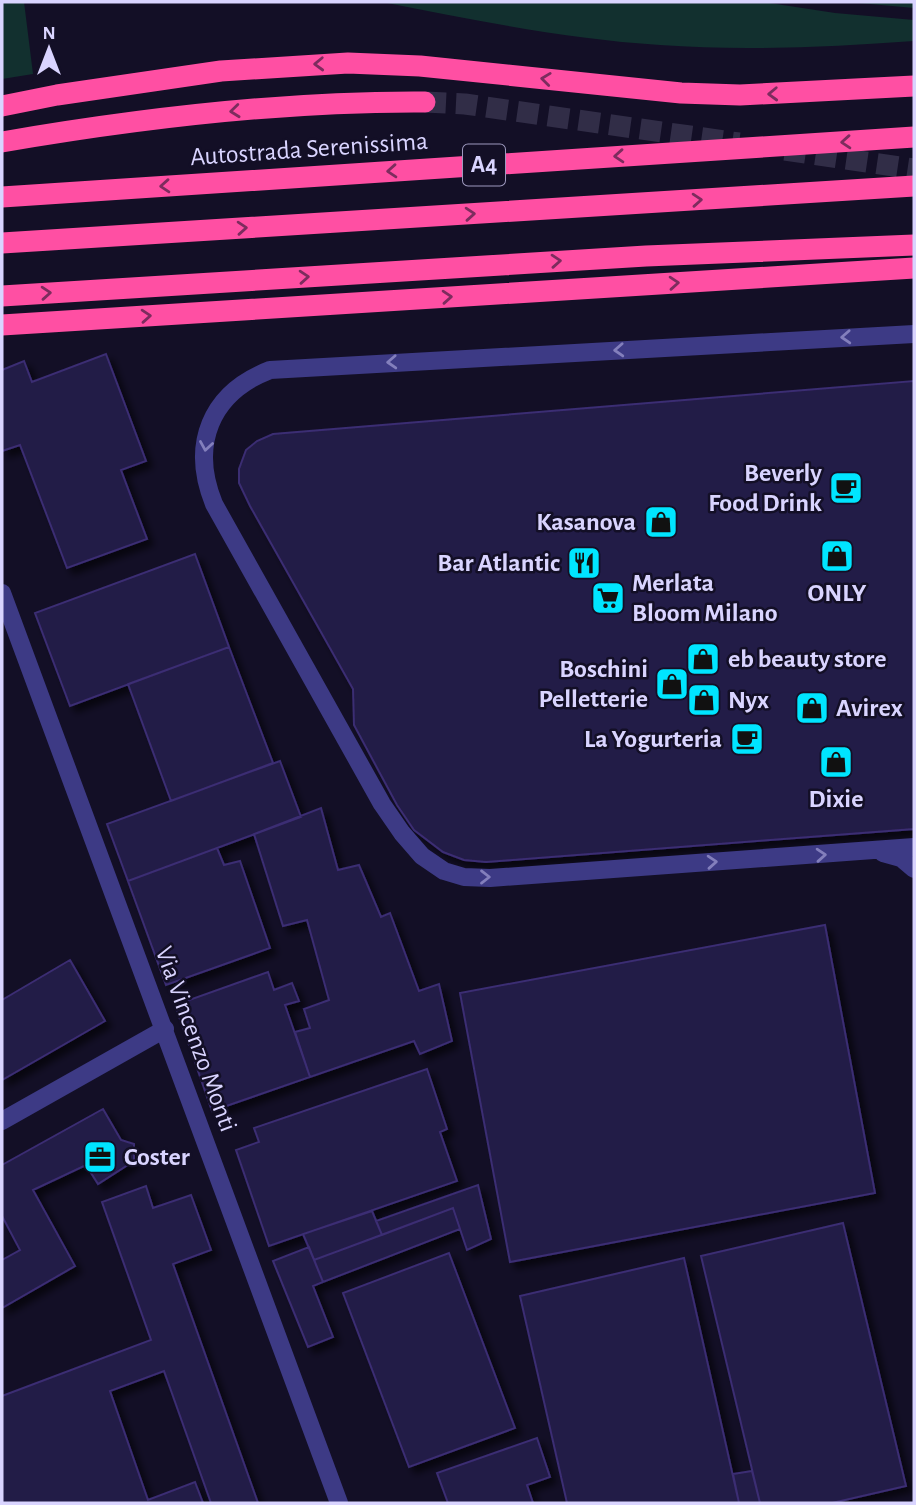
<svg xmlns="http://www.w3.org/2000/svg" width="916" height="1505" viewBox="0 0 916 1505" font-family="'Alegreya Sans',sans-serif">
  <style>
    .green { fill: #12302f }
    .building { fill: #241b47; stroke: #3b2d73; stroke-width: 2; filter: url(#shadow) }
    .lines { fill: none; stroke-linecap: round; stroke-linejoin: round }
    .highway-tunnel { stroke: #312d47; stroke-width: 21; stroke-dasharray: 21 10; stroke-linecap: butt }
    .minor { stroke: #3d3a85; stroke-width: 18 }
    .highway { stroke: #ff4fa3; stroke-width: 21 }
    .oneway { stroke: #7d2c5e }
    .oneway2 { stroke: #837fbc }
    .labels { text-anchor: middle; dominant-baseline: central; stroke-width: 5; stroke-linejoin: round; paint-order: stroke }
    .shield { fill: #130f26; stroke: #9e99be; stroke-width: 2 }
    .shield-label { font-size: 24px; font-weight: bold; fill: #d9d4ff }
    .street-label { font-size: 26px; fill: #d9d4ff; stroke: #130f26 }
    .poi-label { font-size: 26px; font-weight: bold; fill: #d9d4ff; stroke: #130f26; text-anchor: end }
  </style>
  <defs>
    <filter id="shadow"><feDropShadow dx="6" dy="6" stdDeviation="3.5" flood-color="#0009"/></filter>
  </defs>
  <rect width="100%" height="100%" fill="#130f26"/>
  <path class="green" d="M2 2H24L33 74 2 79Z
    M382 2H763L835 13 914 20V41C830 47 744 51 660 45 566 39 473 20 382 2Z
    M848 2H914V8Z"/>
  <path class="building" d="M106 354 146 461 121 470 147 539 67 568 20 445 2 451V370L24 361 32 382Z
    M914 381V829L486 862 464 860 443 852 414 830 397 805 354 725 353 689 250 506 239 483V469L246 450 257 441 273 434Z
    M195 554 229 647 70 706 35 613Z
    M229 647 273 763 171 801 128 684Z
    M280 761 301 817 128 881 107 824Z
    M321 808 338 870 359 865 381 917 390 913 419 991 439 984 452 1041 420 1054 414 1041 310 1077 295 1032 310 1028 304 1009 329 1000 307 920 283 926 254 834Z
    M217 848 224 865 240 861 270 948 166 985 128 881Z
    M825 925 875 1193 510 1262 460 993Z
    M70 960 105 1021 2 1080V1000Z
    M268 972 274 990 292 983 299 1001 285 1005 310 1077 212 1111 175 1005Z
    M427 1069 447 1129 440 1132 457 1181 269 1246 236 1150 259 1142 254 1128Z
    M103 1109 121 1140 134 1144V1161L98 1184 86 1165 33 1190 75 1266 2 1308V1260L20 1250 2 1216V1165Z
    M478 1185 491 1239 467 1250 453 1208 382 1235 376 1221Z
    M146 1186 153 1208 191 1195 211 1250 173 1264 258 1503H211L164 1371 110 1391 148 1500 195 1482 203 1503H2V1396L151 1340 102 1202Z
    M453 1208 460 1229 323 1282 314 1260Z
    M372 1211 382 1235 314 1260 303 1234Z
    M843 1223 906 1486 832 1503H760L701 1256Z
    M309 1247 323 1282 313 1286 333 1337 308 1347 273 1261Z
    M449 1253 515 1428 409 1467 343 1293Z
    M684 1258 739 1503H567L520 1296Z
    M537 1438 550 1477 527 1485 533 1503H448L437 1473Z
    M752 1471 760 1503H739L733 1474Z"/>
  <g class="lines">
    <path class="highway-tunnel" d="M425 102 465 104 739 143
      M785 150 914 169"/>
    <path class="minor" d="M914 334 270 370C210 393 190 445 214 504L382 804 402 833 422 856 444 871 464 877 490 878 914 847
      M2 593 339 1503
      M883 853 901 858 914 869
      M2 1121 165 1029"/>
    <path class="highway" d="M2 106 57 95 221 71 348 63 420 66 681 93 740 95 914 86
      M2 142C141 118 283 101 425 102
      M2 197 914 137
      M2 243 914 186
      M2 296 646 256 914 245
      M2 325 914 268"/>
  </g>
  <defs><path id="oneway-chevron" d="M-2-3.5L2.5 0L-2 3.5" fill="none" stroke-width="1.6" stroke-linecap="round" stroke-linejoin="round" transform="scale(1.75)"/></defs>
  <g class="oneway">
    <use href="#oneway-chevron" transform="translate(319 64) rotate(178)"/>
    <use href="#oneway-chevron" transform="translate(546 79) rotate(-173)"/>
    <use href="#oneway-chevron" transform="translate(773 94) rotate(178)"/>
    <use href="#oneway-chevron" transform="translate(235 111) rotate(174)"/>
    <use href="#oneway-chevron" transform="translate(846 142) rotate(176)"/>
    <use href="#oneway-chevron" transform="translate(619 156) rotate(176)"/>
    <use href="#oneway-chevron" transform="translate(392 171) rotate(176)"/>
    <use href="#oneway-chevron" transform="translate(165 186) rotate(176)"/>
    <use href="#oneway-chevron" transform="translate(697 200) rotate(-4)"/>
    <use href="#oneway-chevron" transform="translate(470 214) rotate(-4)"/>
    <use href="#oneway-chevron" transform="translate(242 228) rotate(-4)"/>
    <use href="#oneway-chevron" transform="translate(556 261) rotate(-4)"/>
    <use href="#oneway-chevron" transform="translate(304 277) rotate(-4)"/>
    <use href="#oneway-chevron" transform="translate(674 283) rotate(-4)"/>
    <use href="#oneway-chevron" transform="translate(46 293) rotate(-4)"/>
    <use href="#oneway-chevron" transform="translate(447 297) rotate(-4)"/>
    <use href="#oneway-chevron" transform="translate(146 316) rotate(-4)"/>
  </g>
  <g class="oneway2">
    <use href="#oneway-chevron" transform="translate(846 337) rotate(177)"/>
    <use href="#oneway-chevron" transform="translate(619 350) rotate(177)"/>
    <use href="#oneway-chevron" transform="translate(392 362) rotate(177)"/>
    <use href="#oneway-chevron" transform="translate(206 446) rotate(99)"/>
    <use href="#oneway-chevron" transform="translate(821 855) rotate(-4)"/>
    <use href="#oneway-chevron" transform="translate(712 862) rotate(-4)"/>
    <use href="#oneway-chevron" transform="translate(485 877)"/>
  </g>
  <defs>
    <symbol id="cafe-square" viewBox="-11 -11 22 22"><rect x="-9" y="-9" width="18" height="18" rx="4" fill="#00e5ff" stroke="#130f26"/><path d="M-5.5-4.5H6V0H3Q3 3.5 0 3.5H-2.5Q-5.5 3.5-5.5 0ZM3-3.2v2h1.7v-2ZM-6 4.5H4V6H-6Z" fill="#111"/></symbol>
    <symbol id="shop-square" viewBox="-11 -11 22 22"><rect x="-9" y="-9" width="18" height="18" rx="4" fill="#00e5ff" stroke="#130f26"/><path d="M-5-2.5h2.3a2.7 3.5 0 0 1 5.4 0H5L5.5 6h-11ZM-1.5-2.5h3a1.5 2.3 0 0 0-3 0Z" fill="#111"/></symbol>
    <symbol id="restaurant-square" viewBox="-11 -11 22 22"><rect x="-9" y="-9" width="18" height="18" rx="4" fill="#00e5ff" stroke="#130f26"/><path d="M-5-6h1v4h1v-4h1v4h1v-4h1v5L-1.5 .5V6h-2V.5L-5-1ZM5-6V6H3V1.5H1.5Q1.5-4 5-6Z" fill="#111"/></symbol>
    <symbol id="supermarket-square" viewBox="-11 -11 22 22"><rect x="-9" y="-9" width="18" height="18" rx="4" fill="#00e5ff" stroke="#130f26"/><path d="M-6-5.5h2.5l.6 2H6L4.5 2H-2.5L-4.4-4H-6ZM-1.5 3.2a1.3 1.3 0 1 0 .1 0ZM3 3.2a1.3 1.3 0 1 0 .1 0Z" fill="#111"/></symbol>
    <symbol id="office-square" viewBox="-11 -11 22 22"><rect x="-9" y="-9" width="18" height="18" rx="4" fill="#00e5ff" stroke="#130f26"/><path d="M-6-3h4V-5.5h4V-3h4V5H-6ZM-1-4.5V-3h2v-1.5ZM-6 0V1H6V0Z" fill="#111"/></symbol>
  </defs>
  <g fill-rule="evenodd">
    <use href="#cafe-square" x="827" y="469" width="38" height="38"/>
    <use href="#shop-square" x="642" y="503" width="38" height="38"/>
    <use href="#shop-square" x="818" y="537" width="38" height="38"/>
    <use href="#restaurant-square" x="565" y="544" width="38" height="38"/>
    <use href="#supermarket-square" x="589" y="579" width="38" height="38"/>
    <use href="#shop-square" x="684" y="640" width="38" height="38"/>
    <use href="#shop-square" x="653" y="665" width="38" height="38"/>
    <use href="#shop-square" x="685" y="681" width="38" height="38"/>
    <use href="#shop-square" x="793" y="689" width="38" height="38"/>
    <use href="#cafe-square" x="728" y="720" width="38" height="38"/>
    <use href="#shop-square" x="817" y="743" width="38" height="38"/>
    <use href="#office-square" x="81" y="1138" width="38" height="38"/>
  </g>
  <g class="labels">
    <rect class="shield" x="463" y="144.5" width="42" height="41" rx="5"/>
    <g class="shield-label">
      <text x="484" y="165">A4</text>
    </g>
    <g class="street-label">
      <text transform="translate(309 149) rotate(-4)">Autostrada Serenissima</text>
      <text transform="translate(196 1039) rotate(70)">Via Vincenzo Monti</text>
    </g>
    <g class="poi-label">
      <text x="822" y="473">Beverly<tspan x="822" dy="30">Food Drink</tspan></text>
      <text x="636" y="522">Kasanova</text>
      <text x="560" y="563">Bar Atlantic</text>
      <text x="632" y="583" text-anchor="start">Merlata<tspan x="632" dy="30">Bloom Milano</tspan></text>
      <text x="837" y="593" text-anchor="middle">ONLY</text>
      <text x="728" y="659" text-anchor="start">eb beauty store</text>
      <text x="648" y="669">Boschini<tspan x="648" dy="30">Pelletterie</tspan></text>
      <text x="728" y="700" text-anchor="start">Nyx</text>
      <text x="836" y="708" text-anchor="start">Avirex</text>
      <text x="722" y="739">La Yogurteria</text>
      <text x="836" y="799" text-anchor="middle">Dixie</text>
      <text x="124" y="1157" text-anchor="start">Coster</text>
    </g>
  </g>
  <rect width="916" height="1505" fill="none" stroke="#d9d4ff" stroke-width="7"/>
  <g transform="translate(49 49)" stroke="#130f26" stroke-width="5" paint-order="stroke">
  <path d="M0-5L12 26L0 18L-12 26Z" fill="#d9d4ff"/>
  <text y="-10" font-size="19" font-weight="bold" text-anchor="middle" fill="#d9d4ff">N</text>
  </g>
</svg>
